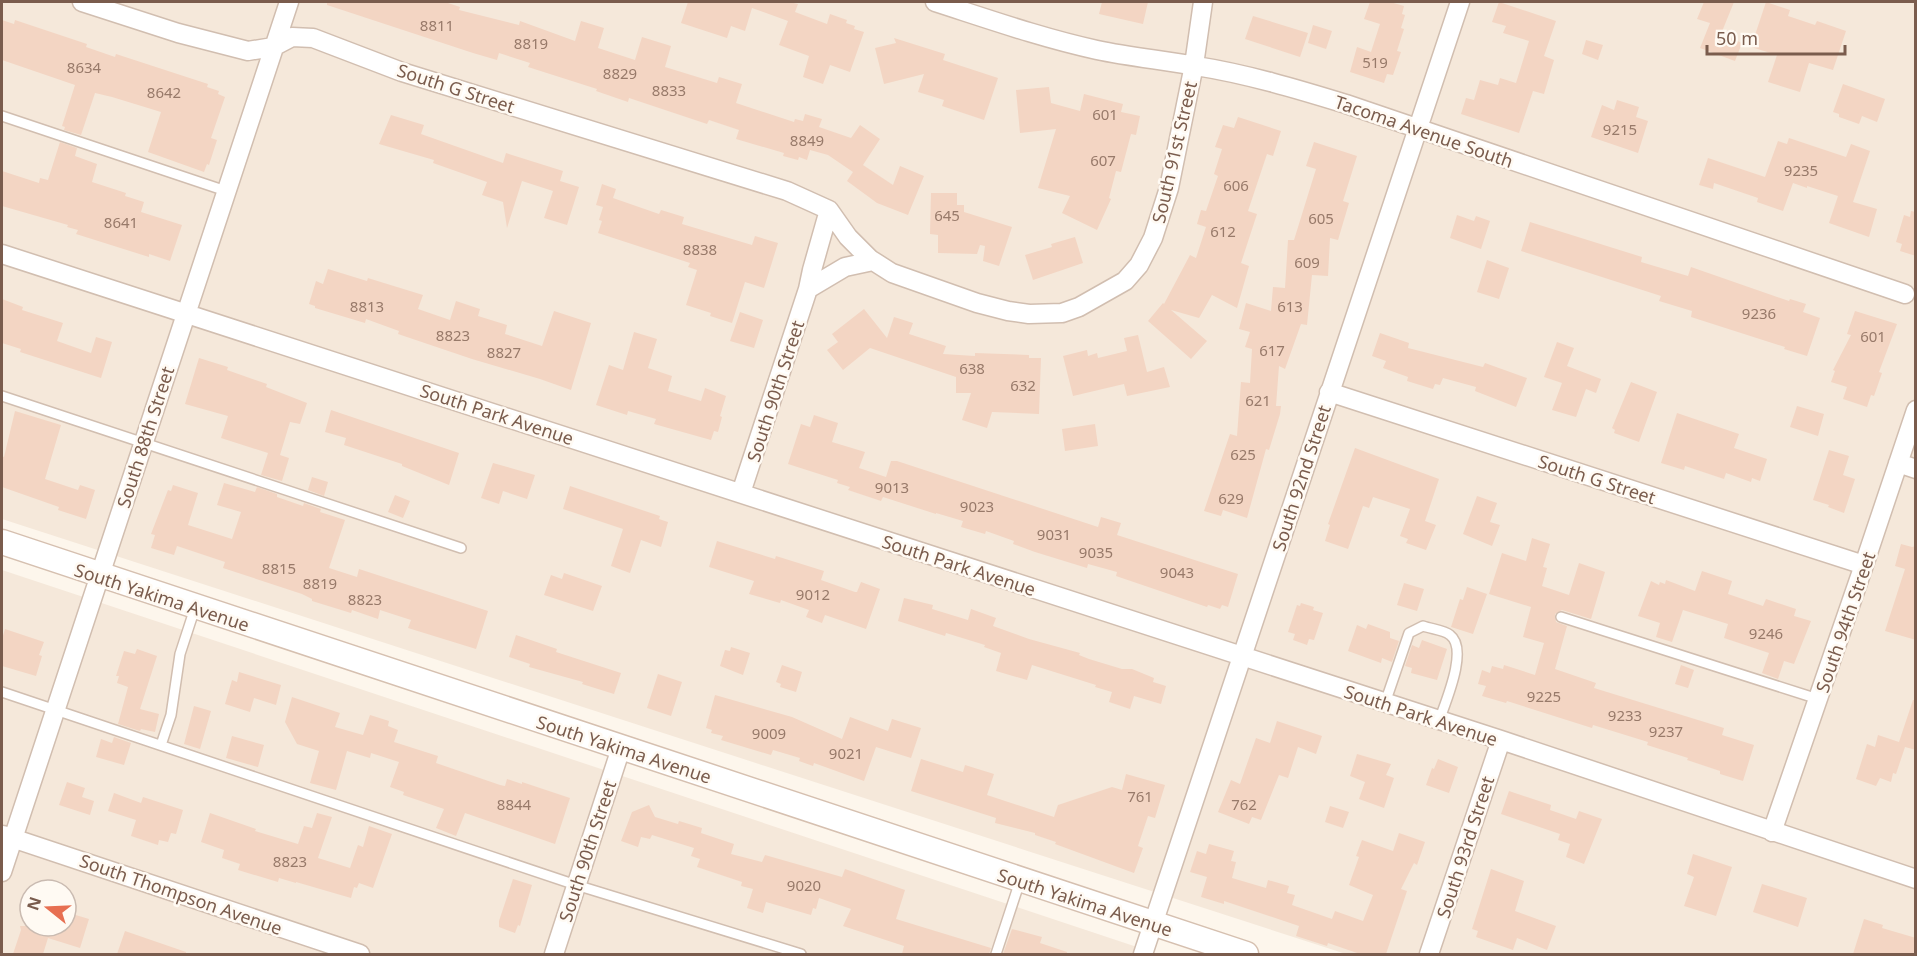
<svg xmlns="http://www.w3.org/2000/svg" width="1917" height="956" viewBox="0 0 1917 956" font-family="'Noto Sans',sans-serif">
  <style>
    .residential { fill: #f5e8da; fill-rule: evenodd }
    .building { fill: #f3d5c3 }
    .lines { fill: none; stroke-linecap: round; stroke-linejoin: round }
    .lane-casing { stroke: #d1beb0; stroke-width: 12 }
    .street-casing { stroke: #d1beb0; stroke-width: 21 }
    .secondary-casing { stroke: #d6c0b0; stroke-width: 27 }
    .lane { stroke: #fff; stroke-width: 9 }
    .street { stroke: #fff; stroke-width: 18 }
    .secondary { stroke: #fff; stroke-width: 24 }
    .labels { text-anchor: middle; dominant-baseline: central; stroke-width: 5; stroke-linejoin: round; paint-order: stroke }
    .number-label { font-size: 15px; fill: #987a6a }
    .street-label { font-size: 18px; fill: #7a5c4d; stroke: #fffaf3 }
  </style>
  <rect width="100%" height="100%" fill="#fdf6ec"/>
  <path class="residential" d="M2 2H1915V954H1346L2 519Z
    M2 570 1158 954H2ZM30 890H66V926H30Z"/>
  <path class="building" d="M327 2H445L460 7 459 10 519 25 520 21 575 41 581 21 604 28 598 48 635 60 642 37 671 46 665 67 717 83 719 77 742 84 736 103 794 122 795 119 803 121 805 114 822 119 819 127 851 138 860 125 880 139 863 165 893 185 900 166 924 176 908 215 877 203 847 181 853 172 828 155 810 150 807 160 799 157 798 160 783 156 784 153 736 139 739 130 709 120 707 124 629 98 628 102 596 91 597 89 528 67 530 63 499 53 497 60 473 53 327 5Z
    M688 2H789L798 4 795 12 827 24 830 14 847 20 846 23 855 26 854 29 864 32 850 72 830 65 823 84 803 77 809 56 779 45 788 21 752 8 745 31 731 26 727 38 681 23Z
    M1102 2H1148L1143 24 1099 14Z
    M1370 2H1390L1404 6 1402 14 1405 15 1401 28 1404 29 1397 51 1401 52 1393 75 1387 74 1384 83 1350 72 1357 47 1371 52 1380 24 1364 19Z
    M1499 2 1556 21 1544 56 1554 60 1544 94 1533 91 1519 133 1461 114 1466 98 1474 100 1480 80 1498 85 1500 78 1516 83 1529 41 1503 33 1506 26 1492 22Z
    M1704 2H1734L1721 34 1742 43 1735 61 1700 48 1710 23 1697 19Z
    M1766 2 1790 10 1788 16 1815 25 1817 21 1846 31 1833 70 1809 63 1800 92 1768 82 1777 55 1751 47Z
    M1253 16 1308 33 1300 57 1245 39Z
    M2 20 14 24 15 20 87 44 86 47 115 57 116 54 208 84 207 87 219 91 218 94 225 97 211 138 217 140 209 165 207 164 204 172 148 152 161 112 112 97 95 93 81 135 64 130 65 127 62 126 75 85 2 60Z
    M1313 25 1332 31 1326 49 1308 43Z
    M894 38 945 54 943 60 998 78 984 120 942 106 944 100 918 92 924 74 884 84 875 48 896 43Z
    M1586 40 1603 45 1598 60 1582 54Z
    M1843 84 1885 99 1877 122 1862 116 1859 124 1839 117V114L1833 112Z
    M1049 87 1051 103 1080 111 1084 94 1123 104 1121 112 1140 116 1136 135 1131 134 1121 172 1116 171 1109 198 1111 199 1097 230 1062 213 1070 196 1038 188 1056 129 1020 133 1016 90Z
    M1617 100 1639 107 1636 117 1648 121 1638 153 1591 137 1602 105 1614 110Z
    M391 115 424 125 421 134 503 163 506 153 563 171 560 181 579 187 567 225 544 218 553 191 522 181 507 228 503 202 482 195 487 182 433 163 434 160 379 144Z
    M1238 117 1281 131 1273 156 1267 154 1248 211 1257 214 1241 263 1249 266 1237 308 1212 295 1199 318 1171 310 1207 341 1191 359 1148 321 1163 303 1164 304 1190 255 1196 258 1206 227 1197 224 1201 210 1206 211 1218 176 1214 174 1222 149 1215 147 1223 125 1234 128Z
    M1789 138 1846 157 1851 144 1870 151 1853 202 1877 209 1869 237 1829 223 1838 196 1807 186V188L1793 183 1783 211 1757 202 1758 198 1714 183 1713 189 1699 185 1708 158 1765 177 1778 141 1787 144Z
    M60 142 77 148 75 156 97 164 92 182 126 193 125 196 144 202 141 212 182 225 170 261 149 254V257L76 234 78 230 67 227 68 225 2 206V171L39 183 40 178 48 180Z
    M1314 142 1357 156 1343 201 1349 203 1338 240 1330 238 1328 276 1312 275 1307 325 1301 324 1285 369 1279 366 1276 406H1281L1280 414 1269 450 1266 449 1247 518 1223 510 1221 516 1204 511 1230 434 1237 436 1241 382 1250 383 1252 349 1245 347 1250 332 1239 329 1246 303 1271 311 1273 287 1285 288 1288 240H1294L1316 169 1306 166Z
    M602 184 616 189 613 198 659 214 661 210 684 217 682 224 752 245 755 236 778 243 764 288 745 282 732 323 710 316 711 313 686 305 697 270 688 267 690 263 598 233 602 221 599 220 603 207 596 205Z
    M931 193H957V205H964V212L1012 227 999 266 983 261 985 246 980 245 977 254 938 253V235L930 234Z
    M1911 211 1916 212V256L1900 251 1902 244 1896 242 1904 215 1910 217Z
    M1457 215 1474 221 1476 216 1490 221 1481 249 1450 238Z
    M1530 222 1642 257 1641 262 1688 276 1691 267 1789 301 1790 299 1806 304 1803 312 1820 318 1807 356 1784 349 1785 347 1691 317 1692 311 1659 301 1661 296 1521 251Z
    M1075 237 1083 263 1033 280 1025 255 1052 247 1051 244Z
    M1487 260 1509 268 1499 299 1477 292Z
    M328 269 367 281 368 278 371 279 423 295 418 309 450 320 456 301 480 309 478 316 507 325 505 334 542 346 554 311 591 323 571 390 540 379 472 359 398 334 399 331 366 319 365 323 315 308V306L309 304 316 281 323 284Z
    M2 299 23 307 22 310 63 323 57 341 91 353 96 337 112 342 101 378 20 352 21 349 2 343Z
    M864 309 887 338 894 317 913 323 909 334 946 346 943 354 975 356V353L1029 355V358H1041L1039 414 992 412 987 428 962 420 971 393H956V377L870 348 843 370 827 350 838 342 832 334Z
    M1855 311 1897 324 1879 372 1882 373 1874 396 1871 395 1867 407 1843 399 1847 387 1831 382 1835 371 1833 370 1851 335 1847 334Z
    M740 312 763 320 754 348 730 341Z
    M634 332 657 339 648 368 672 376 668 391 701 401 705 388 726 396 720 416 722 417 718 432 714 431 711 440 654 424 656 419 628 411 627 415 596 405 609 365 623 370Z
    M1380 333 1409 343 1408 348 1483 367 1485 363 1527 378 1516 407 1475 391 1476 387 1443 378 1440 385 1435 384 1433 389 1407 381 1408 377 1383 368 1386 361 1372 356Z
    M1138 335 1147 372 1164 367 1170 387 1127 396 1124 384 1073 396 1063 356 1087 350 1088 356 1097 353 1098 358 1127 351 1124 338Z
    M1557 342 1574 348 1567 366 1601 379 1596 393 1586 389 1576 417 1552 410 1562 383 1544 377Z
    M199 358 228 367 227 370 267 384 266 387 307 403 300 424 290 422 280 455 289 458 282 481 261 475 268 453 221 438 228 416 185 404Z
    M1631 382 1657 392 1639 442 1614 433 1615 430 1612 428Z
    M1797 406 1824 414 1818 436 1790 427Z
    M331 410 459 453 449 485 402 466V464L344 445 346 438 325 432Z
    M15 411 61 425 45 479 78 490 80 485 95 490 86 519 58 510 59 507 2 487V456L4 457Z
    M1677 413 1739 434 1734 448 1767 459 1760 481 1752 478 1751 482 1726 473 1724 479 1685 466 1684 470 1661 463Z
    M814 415 838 423 832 442 865 452 859 468 886 477 891 461H897L1098 527 1101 517 1121 523 1117 535 1238 574 1228 607 1222 605 1220 609 1208 605 1207 607 1116 576 1117 572 1088 564 1087 568 1035 552 1013 544 1014 541 986 531 985 534 961 527 963 521 936 513V514L883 497 881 501 848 490 850 487 837 483 838 480 788 464 801 424 810 427Z
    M1095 424 1098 446 1065 451 1062 429Z
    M1355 448 1439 479 1425 521 1436 525 1426 550 1406 543 1408 539 1400 536 1410 509 1373 497 1369 508 1363 506 1348 549 1325 541 1330 525 1328 524Z
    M1829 450 1849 456 1843 475 1855 479 1844 513 1828 507 1829 505 1813 500Z
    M493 463 535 475 527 499 503 491 499 504 481 498Z
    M312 477 328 482 324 496 308 490Z
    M224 483 255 492 257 487 277 494V497L303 506 304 503 321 509 320 512 345 520 329 568 357 577 359 569 488 611 476 649 408 628 411 620 380 610 378 619 352 610 351 613 312 601V599L302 594 223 568 225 562 177 546 174 555 151 548 155 535 151 534 156 521 168 490 171 491 173 485 198 493 188 525 232 539 241 512 217 505Z
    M570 486 660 516 659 519 668 522 661 547 641 540 630 573 611 566 623 529 563 509Z
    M395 495 410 501 403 518 388 512Z
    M1477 496 1497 503 1490 522 1500 525 1492 546 1463 534Z
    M1532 538 1550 544 1543 567 1547 568 1542 586 1569 595 1579 563 1605 572 1591 619 1562 610 1555 614 1556 622 1567 626 1555 669 1596 683 1594 688 1724 728 1722 735 1754 745 1743 781 1720 774V771L1687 760 1688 758 1647 745 1648 742 1593 725 1592 728 1507 701 1506 703 1482 696 1486 686 1478 684 1482 670 1490 673 1492 666 1503 669 1504 665 1535 675 1544 643 1523 637 1531 607 1489 594 1502 553 1526 561Z
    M717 541 775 559 776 556 824 571 821 580 855 592H857L861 582 880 589 866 629 825 615 822 623 806 617 809 610 781 600 780 603 749 594 754 581 709 567Z
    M1901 544 1912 547 1916 546V640L1885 631 1905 569 1895 566Z
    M1702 571 1732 581 1728 594 1763 606 1766 599 1796 609 1794 616 1811 621 1794 664 1784 661 1778 679 1762 673 1769 653 1724 638 1728 624 1683 610 1672 642 1656 637 1660 623 1638 616 1651 581 1659 585 1660 582 1665 584 1666 580 1695 591Z
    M564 573 602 586 593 611 544 595 551 575 562 579Z
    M1404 583 1424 589 1417 611 1397 605Z
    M1467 587 1487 594 1473 634 1451 627 1460 599 1463 600Z
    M904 598 933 605 932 609 968 620 971 609 996 618 993 626 1029 639 1080 653 1079 655 1089 659 1122 669H1132L1154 678 1153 682 1166 686 1161 704 1134 696 1130 709 1109 702 1112 692 1095 687 1096 685 1032 665 1027 680 996 671 1001 653 984 647 985 645 946 633 945 636 898 621Z
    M1301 603 1314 607 1313 610 1323 613 1314 640 1309 639 1307 645 1293 640 1295 634 1288 632 1297 605 1300 606Z
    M1368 624 1390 632V638L1399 641 1392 662 1382 658 1381 663 1348 651 1357 625 1366 629Z
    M5 629 44 642 39 655 42 656 36 676 2 666V639Z
    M516 635 557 649 556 652 621 673 614 694 582 684 583 682 529 667 530 664 509 657Z
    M1422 640 1447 649 1437 680 1411 673 1412 668 1405 666 1412 645 1419 648Z
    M731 647 750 653 743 675 720 666 725 650 730 651Z
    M137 649 157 656 140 709 159 714 155 732 141 729 140 731 118 724 128 687 117 683 119 676H116L124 651 135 654Z
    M782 665 802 672 796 692 780 687 781 684 776 682Z
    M1681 665 1694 670 1688 688 1675 684Z
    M239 672 281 685 276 705 254 698 250 712 225 704 232 680 237 682Z
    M658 674 682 682 671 716 647 708Z
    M715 695 792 717 842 739 850 717 888 731 892 719 921 728 911 758 876 747 864 781 814 763 813 766 799 761 800 758 773 750 771 755 721 740 723 736 711 733 712 730 706 728Z
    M292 697 340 713 335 727 363 735 370 715 389 721 388 726 398 730 394 742 438 756 436 763 500 785 505 786 507 779 522 784V782L570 798 555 844 465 813 456 836 436 828 444 809 403 795 404 792 390 787 399 762 371 753 370 758 347 751 336 790 310 783 319 751 297 744 285 722Z
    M1913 700H1916V750L1905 747 1896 774 1893 773 1891 782 1880 778 1876 786 1856 779 1867 744 1875 747 1878 735 1899 742Z
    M194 706 211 711 200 749 184 744Z
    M1277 721 1322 736 1316 754 1298 747 1288 778 1279 775 1261 820 1252 817 1249 824 1218 812 1231 780 1240 784 1256 738 1270 743Z
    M232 736 264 745 258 767 226 758Z
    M114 737 131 743 124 765 96 757 101 739 112 743Z
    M1357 754 1391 764 1386 775 1394 778 1384 808 1359 799 1365 782 1350 776Z
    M921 759 963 772 965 765 994 774 987 795 1054 817 1058 805 1112 787 1122 790 1126 774 1165 785 1155 818 1148 816 1138 846 1143 848 1134 873 1055 844 1056 842 1035 835V833L995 823 996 818 911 791Z
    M1438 759 1458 767 1449 793 1426 785 1432 768 1434 769Z
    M67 782 85 788 82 797 94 801 90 815 59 805Z
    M1509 791 1551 805 1550 810 1576 819 1579 811 1602 819 1584 864 1566 857 1570 844 1558 840 1560 834 1501 814Z
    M114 793 141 803 143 797 183 810 176 834 171 833 168 842 159 840 158 845 131 836 136 820 108 811Z
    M649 805 655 817 678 824 679 821 702 828 701 833 734 844 731 854 762 862 765 855 842 877 845 869 905 890 896 919 991 948 989 954H902L904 946 843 926 851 909 819 898 816 909 813 908 811 915 766 902 763 913 747 908 753 889 741 886 742 882 697 867 700 859 691 856 694 848 652 835 650 839 641 837 638 847 621 841 632 812Z
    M1330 806 1349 812 1343 828 1325 822Z
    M210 813 256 829 255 831 298 844 304 826 312 828 317 813 332 817 318 858 350 868 358 845 363 847 369 826 392 834 373 888 359 883 357 888 354 887 351 898 296 882V883L279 878 278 882 238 870 240 864 222 858 224 850 201 842Z
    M1399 833 1425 842 1417 865 1414 863 1401 889 1407 891 1386 954H1360L1328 943 1327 946 1296 936 1299 926 1224 901V904L1201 897 1207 877 1190 872 1197 851 1206 854 1209 844 1234 851 1231 861 1236 862 1232 878 1266 888 1268 880 1289 886 1287 893 1295 895 1292 905 1332 919 1335 911 1363 921 1373 895 1349 885 1359 857 1356 856 1362 840 1393 851Z
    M1693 854 1732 867 1716 916 1684 906 1694 877 1687 874Z
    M1491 869 1524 881 1515 911 1556 926 1547 950 1517 938 1513 950 1476 937 1478 931 1472 929Z
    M513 879 532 885 520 926 518 925 515 933 499 927V921Z
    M1762 884 1807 898 1798 927 1753 912Z
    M69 913 89 919 80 948 48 938 43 954H13L21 930 20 926H66Z
    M1864 919 1883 925 1882 928 1916 938V954H1853Z
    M1012 929 1042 937 1040 943 1067 952V954H1003Z
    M125 931 186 952V954H117Z"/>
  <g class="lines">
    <defs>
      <path id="lane" d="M2 116 226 191
        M2 396 461 548
        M1561 617 1818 699
        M2 692 576 885 801 954
        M1385 703 1409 633 1423 626C1431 629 1444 630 1450 635 1469 649 1445 703 1439 721
        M161 745 171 715 180 654 195 608
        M996 954 1020 881"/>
      <path id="street" d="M82 2 178 33 248 51 273 47 292 37 313 38 402 72 787 191 829 210 848 237 870 259 892 273 977 303 1008 311 1029 314 1062 313 1079 307 1125 281 1139 265 1153 238 1169 188 1194 65 1203 2
        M935 2C988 19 1042 38 1097 50 1130 57 1163 60 1196 66 1247 74 1297 89 1346 104L1905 294
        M2 254 1501 740 1916 879
        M808 289 845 267 873 261
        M1329 392 1864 565
        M1898 463 1916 469
        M741 493 808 289 812 270 829 210
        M1772 832 1864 565 1916 410
        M3 835 360 954
        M2 872 289 2
        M554 954 621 748
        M1143 954 1460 2
        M1429 954 1501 740"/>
      <path id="secondary" d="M2 542 1246 954"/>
    </defs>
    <use href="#lane" class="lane-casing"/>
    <use href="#street" class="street-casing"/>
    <use href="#secondary" class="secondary-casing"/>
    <use href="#lane" class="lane"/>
    <use href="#street" class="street"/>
    <use href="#secondary" class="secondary"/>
  </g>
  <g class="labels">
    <g class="number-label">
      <text x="437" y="25">8811</text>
      <text x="531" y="43">8819</text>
      <text x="1375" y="62">519</text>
      <text x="84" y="67">8634</text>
      <text x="620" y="73">8829</text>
      <text x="669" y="90">8833</text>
      <text x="164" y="92">8642</text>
      <text x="1105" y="114">601</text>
      <text x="1620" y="129">9215</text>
      <text x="807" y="140">8849</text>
      <text x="1103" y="160">607</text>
      <text x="1801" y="170">9235</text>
      <text x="1236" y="185">606</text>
      <text x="947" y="215">645</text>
      <text x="1321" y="218">605</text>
      <text x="121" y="222">8641</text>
      <text x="1223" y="231">612</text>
      <text x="700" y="249">8838</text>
      <text x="1307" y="262">609</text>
      <text x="367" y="306">8813</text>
      <text x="1290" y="306">613</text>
      <text x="1759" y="313">9236</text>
      <text x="453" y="335">8823</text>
      <text x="1873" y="336">601</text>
      <text x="1272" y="350">617</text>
      <text x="504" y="352">8827</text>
      <text x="972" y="368">638</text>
      <text x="1023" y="385">632</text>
      <text x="1258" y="400">621</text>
      <text x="1243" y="454">625</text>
      <text x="892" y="487">9013</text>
      <text x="1231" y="498">629</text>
      <text x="977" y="506">9023</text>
      <text x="1054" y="534">9031</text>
      <text x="1096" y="552">9035</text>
      <text x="279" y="568">8815</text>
      <text x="1177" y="572">9043</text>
      <text x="320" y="583">8819</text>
      <text x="813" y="594">9012</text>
      <text x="365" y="599">8823</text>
      <text x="1766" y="633">9246</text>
      <text x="1544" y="696">9225</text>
      <text x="1625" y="715">9233</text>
      <text x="1666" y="731">9237</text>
      <text x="769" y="733">9009</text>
      <text x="846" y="753">9021</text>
      <text x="1140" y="796">761</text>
      <text x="514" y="804">8844</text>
      <text x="1244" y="804">762</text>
      <text x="290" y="861">8823</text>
      <text x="804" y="885">9020</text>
    </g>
    <g class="street-label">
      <text transform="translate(456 88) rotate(18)">South G Street</text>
      <text transform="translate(1424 131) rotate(19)">Tacoma Avenue South</text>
      <text transform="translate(1174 152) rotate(-77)">South 91st Street</text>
      <text transform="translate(775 391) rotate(-72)">South 90th Street</text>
      <text transform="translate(497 414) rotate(18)">South Park Avenue</text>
      <text transform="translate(145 437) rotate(-72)">South 88th Street</text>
      <text transform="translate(1301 478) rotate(-72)">South 92nd Street</text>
      <text transform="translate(1597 479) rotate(18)">South G Street</text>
      <text transform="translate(959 565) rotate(18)">South Park Avenue</text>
      <text transform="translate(162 597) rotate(18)">South Yakima Avenue</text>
      <text transform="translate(1845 622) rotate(-71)">South 94th Street</text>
      <text transform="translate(1421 715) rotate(18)">South Park Avenue</text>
      <text transform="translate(624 749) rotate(18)">South Yakima Avenue</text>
      <text transform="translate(1465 847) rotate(-72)">South 93rd Street</text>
      <text transform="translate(587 851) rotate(-72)">South 90th Street</text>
      <text transform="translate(181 894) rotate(19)">South Thompson Avenue</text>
      <text transform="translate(1085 902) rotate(18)">South Yakima Avenue</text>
    </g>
  </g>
  <rect width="1917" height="956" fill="none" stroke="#7a5c4d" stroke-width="6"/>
  <g transform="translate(48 908) rotate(288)"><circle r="28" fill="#fffaf3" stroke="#cabbb1" stroke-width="1.5"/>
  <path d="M0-4.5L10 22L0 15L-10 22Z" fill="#e76f51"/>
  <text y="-9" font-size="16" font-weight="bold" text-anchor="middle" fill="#7a5c4d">N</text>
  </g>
  <path d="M1707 45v9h138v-9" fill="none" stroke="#7a5c4d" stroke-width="3"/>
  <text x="1716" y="45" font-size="18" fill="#7a5c4d" stroke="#fffaf3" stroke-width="4.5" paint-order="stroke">50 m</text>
</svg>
